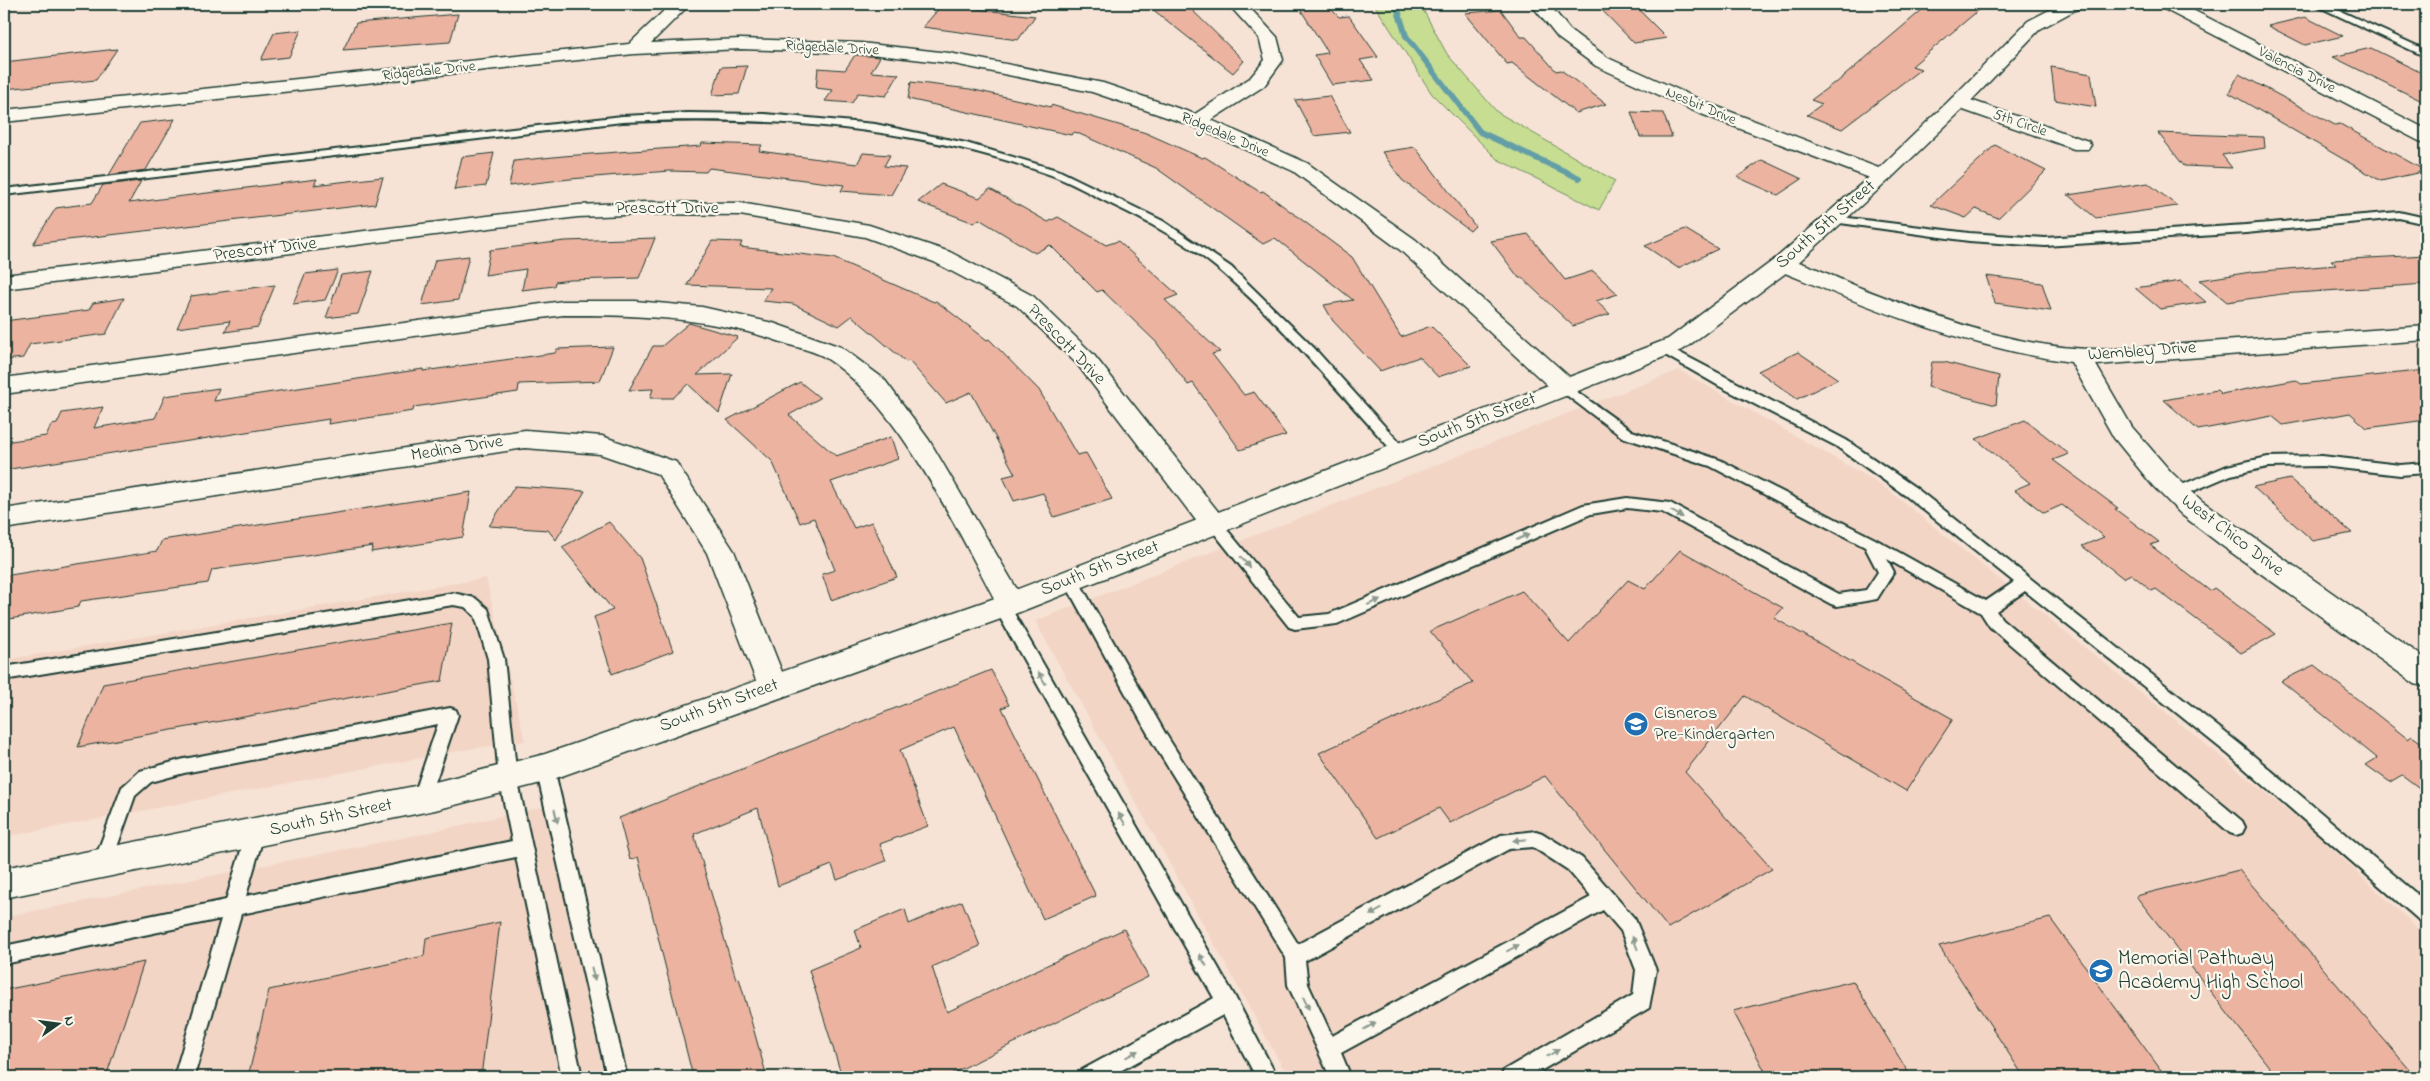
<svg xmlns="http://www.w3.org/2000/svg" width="2430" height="1081" viewBox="0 0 2430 1081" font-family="'Indie Flower',sans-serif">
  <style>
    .built { fill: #f3d5c5 }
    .green { fill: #c6dd92; stroke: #728d63 }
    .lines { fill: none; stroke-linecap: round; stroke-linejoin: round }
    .stream { stroke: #649ea7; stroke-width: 6 }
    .building { fill: #ebb3a0; stroke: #1f3d34 }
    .service-casing { stroke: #1f3d34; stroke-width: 4 }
    .minor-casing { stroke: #1f3d34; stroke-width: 3 }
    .tertiary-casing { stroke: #1f3d34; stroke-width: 3 }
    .service { fill: #fbf7ec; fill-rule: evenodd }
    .minor { fill: #fbf7ec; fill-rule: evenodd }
    .tertiary { fill: #fbf7ec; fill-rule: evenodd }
    .oneway { fill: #8d9a90 }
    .labels { text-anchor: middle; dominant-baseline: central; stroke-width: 4.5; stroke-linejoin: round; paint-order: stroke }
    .far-street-label { font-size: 15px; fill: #1f3d34; stroke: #fbf7ec }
    .street-label { font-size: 18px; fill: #1f3d34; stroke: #fbf7ec }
    .poi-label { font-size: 18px; fill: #1f3d34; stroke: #fbf7ec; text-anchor: start }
    .near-poi-label { font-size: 21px; fill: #1f3d34; stroke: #fbf7ec; text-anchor: start }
  </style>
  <rect width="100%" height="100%" fill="#f6e3d5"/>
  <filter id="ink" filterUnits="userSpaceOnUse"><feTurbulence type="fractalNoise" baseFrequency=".02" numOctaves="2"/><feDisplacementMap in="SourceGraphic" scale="10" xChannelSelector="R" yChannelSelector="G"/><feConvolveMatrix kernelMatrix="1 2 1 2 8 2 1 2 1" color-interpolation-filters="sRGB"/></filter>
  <g filter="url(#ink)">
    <path class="built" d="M1679 370 1882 485 2309 827 2426 936V1077H1288L1035 621Z
      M486 578 525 741 463 750 4 837V660Z
      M546 806 604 1077H4V917L422 834Z"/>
    <path class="green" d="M1374 4H1420L1447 54 1497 112 1615 181 1599 210 1497 159 1432 94Z"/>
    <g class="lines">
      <path class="stream" d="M1396 4 1406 36 1480 132 1579 178"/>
    </g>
    <path class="building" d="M1146 4H1186L1244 61 1233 73Z
      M1297 4H1326L1339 17 1349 16 1378 57 1360 60 1374 80 1332 85 1314 55 1328 53Z
      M1596 4H1636L1643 14 1667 38 1634 43Z
      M1929 4H1986L1912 66 1921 69 1842 129 1807 115 1822 104 1811 100 1834 83H1836Z
      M942 5 1035 16 1018 40 923 27Z
      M1501 10 1521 37H1526L1556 71 1561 70 1606 104 1576 113 1512 63 1507 64 1465 13Z
      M458 14 450 42 343 50 356 23Z
      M2305 17 2343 36 2305 45 2268 26Z
      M301 30 289 57 261 60 274 33Z
      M2371 48 2426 75V103L2333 57Z
      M117 49 96 80 4 89V62Z
      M855 55 880 57 871 72 899 74 886 96 858 93 852 103 825 101 833 90 816 88 818 68 845 70Z
      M747 66 739 94 712 95 721 67Z
      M2051 67 2091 74 2096 107 2055 100Z
      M2239 74 2335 125 2340 124 2426 171 2381 181 2229 93Z
      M911 82 970 89 1051 107V105L1146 133 1202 158 1205 157 1260 192 1263 191 1352 257 1401 337 1431 326 1471 366 1438 377 1419 357 1380 371 1333 321 1324 305 1353 300 1275 238 1263 244 1156 168 1075 132 1071 135 908 99Z
      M1329 96 1350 132 1314 136 1295 100Z
      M1631 112 1663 113 1672 137H1640Z
      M175 119 146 170 109 175 140 123Z
      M2158 133 2264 137 2265 148 2222 155 2232 168 2184 166Z
      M702 143 762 145 759 151 857 164 863 153 890 155 884 166 906 168 891 195 841 191 844 185 709 168 706 172 669 171 570 179 509 186 514 161 563 156 701 146Z
      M1995 145 2046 171 1998 218 1976 209 1966 218 1931 205Z
      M1415 147 1475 226 1470 231 1402 180 1382 152Z
      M494 153 486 186 454 190 462 157Z
      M1762 160 1802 179 1778 195 1737 177Z
      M383 177 375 204 33 244 56 208 92 203 103 185 141 181 129 203 317 179 314 185Z
      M2148 183 2177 206 2096 218 2068 195Z
      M941 184 979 198 990 189 1048 222 1058 217 1106 245 1118 241 1178 295 1165 300 1220 352 1212 354 1244 395 1254 392 1286 435 1240 450 1193 383 1188 385 1156 342 1102 290 1097 292 1050 245 1035 253 979 219 974 223 918 202Z
      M1685 229 1718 249 1678 268 1645 246Z
      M1528 234 1565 280 1593 271 1618 294 1596 301 1610 314 1573 326 1522 278H1519L1491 241Z
      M655 238 639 278 570 280 555 282 554 286 522 290 526 269 485 275 490 250 565 241Z
      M712 241 742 242 740 247 833 258 934 302 936 301 987 340 989 339 1039 390 1077 455 1086 453 1112 499 1054 517 1043 493 1014 501 1003 477 1015 474 971 392 946 403 909 361 906 362 852 316 839 326 793 304 763 301 771 288 687 285Z
      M2426 255V284L2282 294 2227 302 2200 280 2251 272 2336 265 2331 260Z
      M469 256 458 300 422 305 435 260Z
      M338 270 325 300 293 304 305 274Z
      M373 271 358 314 326 318 341 275Z
      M1986 276 2042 283 2051 311 1995 303Z
      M2181 281 2206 302 2160 309 2135 288Z
      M275 285 258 327 225 332 230 321 177 328 191 296Z
      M124 298 106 334 30 344 23 358 4 360V321L89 310 93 303Z
      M689 323 738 337 697 375 732 374 719 413 688 384 673 398H650L653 389 629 390 653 346H662Z
      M613 347 600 381 519 384 518 392 414 407 413 411 328 424 329 419 4 470V457L11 441 46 436 51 425 57 424 62 413 103 407 94 428 155 418 165 396 219 388 214 401 423 369V371L555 353 557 349Z
      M1798 352 1838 379 1797 399 1758 371Z
      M1932 362H1944L1999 376 1996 405 1928 387Z
      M2426 370V420L2367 428 2350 413 2283 425 2272 416 2198 430 2164 400 2217 390 2221 394 2296 380 2301 384Z
      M800 382 820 398 789 415 836 456 891 437 898 459 831 482 854 528 872 522 897 577 831 600 822 574 835 570 814 518 800 523 772 461 727 420Z
      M2025 420 2069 454 2053 460 2118 508 2115 509 2159 542 2150 545 2210 591 2214 588 2276 634 2241 653 2156 589 2152 591 2131 574 2123 578 2082 546 2104 537 2062 505 2044 513 2014 490 2030 483 1976 439Z
      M2290 479 2352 533 2313 541 2253 487Z
      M515 486 585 491 556 540 548 530 489 526Z
      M471 492 463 537 371 552 373 546 212 570 208 583 81 601 78 607 4 620V576L157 551 162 540Z
      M609 522 640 558 673 651 612 674 594 617 613 610 562 547Z
      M1680 550 1783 608 1774 618 1953 719 1906 791 1745 696 1685 772 1772 869 1668 928 1545 776 1450 823 1439 808 1378 838 1319 753 1473 683 1430 631 1522 591 1569 643 1628 580 1645 589Z
      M452 623 442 681 78 747 103 684Z
      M2314 665 2408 739 2412 736 2426 746V793L2402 775 2390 782 2366 765 2377 758 2281 681Z
      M991 670 1009 705 1002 708 1096 896 1043 919 954 727 900 750 928 826 880 844 886 861 837 880 832 865 778 886 758 808 694 834 736 979 739 978 767 1077H693L638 857 630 860 619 818Z
      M2239 870 2416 1077H2277L2136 896Z
      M962 901 980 946 932 967 947 1012 1124 929 1148 977 945 1077H842L809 970 861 948 855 930 905 909 909 924Z
      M2050 918 2166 1077H2024L1939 946Z
      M500 922 481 1077H248L269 990 424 956 426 938Z
      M144 962 106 1077H4V990Z
      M1853 981 1911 1077H1768L1733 1011Z"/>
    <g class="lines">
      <defs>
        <path id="service" d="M2313 4H2325L2426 50V57Z
          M688 113 765 114 875 124 966 143 1060 171 1163 221 1231 267 1314 348 1407 451 1400 456 1395 454C1340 393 1286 329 1224 274 1193 246 1149 222 1111 204 1091 194 1072 183 1051 175 913 125 767 116 622 122L4 195V189L622 116Z
          M2399 212 2426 218V224L2399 218 2246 233 2045 246 1969 241 1833 222 1827 219 1833 216 1969 233 2045 238 2246 225Z
          M1665 345 1846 440 1916 488 2241 745 2426 902V923L2419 920 2229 755 2025 591 1996 611 2002 619 2242 821 2245 827 2242 833 2236 835 2230 833 1990 627 1981 613 1887 559 1894 572 1877 599 1837 606 1831 604 1662 512 1627 508 1591 514 1337 624 1295 629 1289 627 1207 524 1209 520H1219L1299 617 1329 614 1583 505 1627 498 1670 503 1839 594 1866 590 1878 572 1865 547 1710 466 1622 437 1561 391 1559 388 1566 384 1632 431 1720 460 1875 539 1986 601 2014 582 1906 496 1836 446 1719 386 1660 352 1659 349Z
          M2322 456 2400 465 2426 463V473L2400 475 2322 466 2268 467 2231 475 2177 498 2170 493 2172 489 2227 466 2268 457Z
          M1071 574 1076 576 1165 733 1298 944 1501 835 1536 831 1542 833 1582 858 1635 919 1656 970 1649 1008 1530 1077H1501L1504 1070 1633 995 1636 970 1621 931 1603 910 1341 1053 1351 1077H1330L1288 985 1286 958 1153 743 1063 580 1066 576ZM1533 847 1568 870 1591 897 1332 1036 1308 984 1305 961 1509 849Z
          M453 593 475 598 488 609 504 659 517 778 582 1077H562L516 857 241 914 194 1077H174L221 919 4 964V946L226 900 246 834 249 828 255 826 261 828 264 834 246 896 512 841 499 778 488 659 475 616 465 607 453 605 4 680V667Z
          M1002 601 1008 603 1234 995 1277 1077H1256L1223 1015 1109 1077H1079L1082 1070 1214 998 994 607 996 603Z
          M450 708 456 710 458 715 428 803 422 806 416 803 413 798 438 724 184 773 151 782 135 796 109 870 102 872 95 870 93 864 122 787 140 771 184 759Z
          M545 761 551 763 554 768 627 1077H607L536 768 539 763Z"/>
        <path id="minor" d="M671 4H690L651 43 741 39 861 43 949 53 1103 83 1195 114 1250 78 1265 60 1259 38 1228 4H1246L1277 37 1283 60 1264 86 1211 120 1307 163 1416 240 1575 382 1578 388 1575 394 1566 396 1557 394 1400 250 1293 171 1190 125 1092 92 949 63 861 53 741 49 634 54 4 122V110L629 44Z
          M1531 4H1549L1570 30 1608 58 1710 104 1889 172 1892 176 1889 180 1882 182 1875 180 1696 112 1596 66 1558 38Z
          M2159 4H2181L2426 129V143L2419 141 2162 8Z
          M1959 96 2088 141 2091 145 2088 149H2074L1952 106 1949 102 1952 98Z
          M646 202 740 203 869 225 950 252 1033 296 1093 354 1228 524 1224 531 1214 534 1204 531 1077 364 1017 306 934 262 865 237 740 215 646 214 578 217 4 289V275L578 205Z
          M1783 257C1810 264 1836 278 1861 288 1941 319 2029 353 2115 349L2426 326V340L2096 365 2132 427 2171 472 2202 501 2426 659V687L2415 684 2221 545 2182 515 2153 486 2114 438 2071 362C1967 348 1871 308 1775 269L1772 264 1775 259Z
          M563 301H635L702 307 773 323 841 347 884 379 929 440 1025 603 1021 611 1011 614 1001 611C958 533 901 406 826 358 815 351 799 348 787 344 712 317 641 315 563 315L4 394V378Z
          M525 430 602 436 676 462 734 551 788 687 784 696 773 699 762 696 707 553 658 474 600 454 525 448 4 529V509Z"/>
        <path id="tertiary" d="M2061 4H2082L2079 8 2040 29 1966 106 1889 180 1791 269 1684 349 1012 615 545 782 435 810 4 898V868L435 782 545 754 992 599 1668 339 1775 259 1875 172 1952 98 2028 21Z"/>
      </defs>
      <use href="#service" class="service-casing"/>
      <use href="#minor" class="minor-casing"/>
      <use href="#tertiary" class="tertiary-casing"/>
      <use href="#service" class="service"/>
      <use href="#minor" class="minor"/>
      <use href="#tertiary" class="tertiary"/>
    </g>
    <defs><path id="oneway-solid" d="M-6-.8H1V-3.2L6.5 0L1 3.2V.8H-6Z" transform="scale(1.25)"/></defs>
    <g class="oneway">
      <use href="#oneway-solid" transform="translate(1677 514) rotate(29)"/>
      <use href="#oneway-solid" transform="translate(1523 537) rotate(-24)"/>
      <use href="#oneway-solid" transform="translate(1245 562) rotate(50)"/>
      <use href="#oneway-solid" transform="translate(1374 602) rotate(-24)"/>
      <use href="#oneway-solid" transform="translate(1042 678) rotate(-120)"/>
      <use href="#oneway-solid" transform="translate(556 816) rotate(77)"/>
      <use href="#oneway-solid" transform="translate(1122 819) rotate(-120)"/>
      <use href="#oneway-solid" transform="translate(1520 840) rotate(175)"/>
      <use href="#oneway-solid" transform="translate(1376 912) rotate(152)"/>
      <use href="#oneway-solid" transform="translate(1635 943) rotate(-112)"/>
      <use href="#oneway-solid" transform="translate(1513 948) rotate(-28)"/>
      <use href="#oneway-solid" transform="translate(1203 960) rotate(-120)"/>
      <use href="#oneway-solid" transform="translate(593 974) rotate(77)"/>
      <use href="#oneway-solid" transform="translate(1306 1003) rotate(65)"/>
      <use href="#oneway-solid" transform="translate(1370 1026) rotate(-28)"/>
      <use href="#oneway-solid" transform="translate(1553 1053) rotate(-30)"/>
      <use href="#oneway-solid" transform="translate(1132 1054) rotate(-29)"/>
    </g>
  </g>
  <defs>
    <symbol id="school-disc" viewBox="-11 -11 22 22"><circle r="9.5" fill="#1f6fb2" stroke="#fbf7ec"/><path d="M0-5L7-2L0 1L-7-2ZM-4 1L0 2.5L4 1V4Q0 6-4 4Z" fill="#fff"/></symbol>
  </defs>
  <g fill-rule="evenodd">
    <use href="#school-disc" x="1622" y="710" width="28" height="28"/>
    <use href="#school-disc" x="2087" y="957" width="28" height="28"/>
  </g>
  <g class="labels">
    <g class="far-street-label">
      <text transform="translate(832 48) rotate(3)">Ridgedale Drive</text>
      <text transform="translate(2297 70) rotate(27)">Valencia Drive</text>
      <text transform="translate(429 71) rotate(-6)">Ridgedale Drive</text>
      <text transform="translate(1701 106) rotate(23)">Nesbit Drive</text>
      <text transform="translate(2020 123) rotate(19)">5th Circle</text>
      <text transform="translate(1225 135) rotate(23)">Ridgedale Drive</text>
    </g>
    <g class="street-label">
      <text x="667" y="209">Prescott Drive</text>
      <text transform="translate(1826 225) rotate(-41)">South 5th Street</text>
      <text transform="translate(265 250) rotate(-7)">Prescott Drive</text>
      <text transform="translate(1066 345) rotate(46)">Prescott Drive</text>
      <text transform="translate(2142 352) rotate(-4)">Wembley Drive</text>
      <text transform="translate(1477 421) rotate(-21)">South 5th Street</text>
      <text transform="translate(457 449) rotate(-9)">Medina Drive</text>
      <text transform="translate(2232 536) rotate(37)">West Chico Drive</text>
      <text transform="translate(1100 569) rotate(-21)">South 5th Street</text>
      <text transform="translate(719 706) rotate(-20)">South 5th Street</text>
      <text transform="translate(331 818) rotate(-12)">South 5th Street</text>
    </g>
    <g class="poi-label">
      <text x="1654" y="714">Cisneros<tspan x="1654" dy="21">Pre-Kindergarten</tspan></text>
    </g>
    <g class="near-poi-label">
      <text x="2118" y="959">Memorial Pathway<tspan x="2118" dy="24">Academy High School</tspan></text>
    </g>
  </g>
  <rect width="2430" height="1081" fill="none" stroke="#fbf7ec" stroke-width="20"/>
  <rect x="10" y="10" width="2410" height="1061" fill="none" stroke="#1f3d34" stroke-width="2" filter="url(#ink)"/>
  <g transform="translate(58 1024) rotate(76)" stroke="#fbf7ec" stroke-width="4" paint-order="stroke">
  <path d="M0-4L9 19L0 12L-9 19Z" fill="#1f3d34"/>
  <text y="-8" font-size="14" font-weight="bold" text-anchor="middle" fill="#1f3d34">N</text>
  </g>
</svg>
